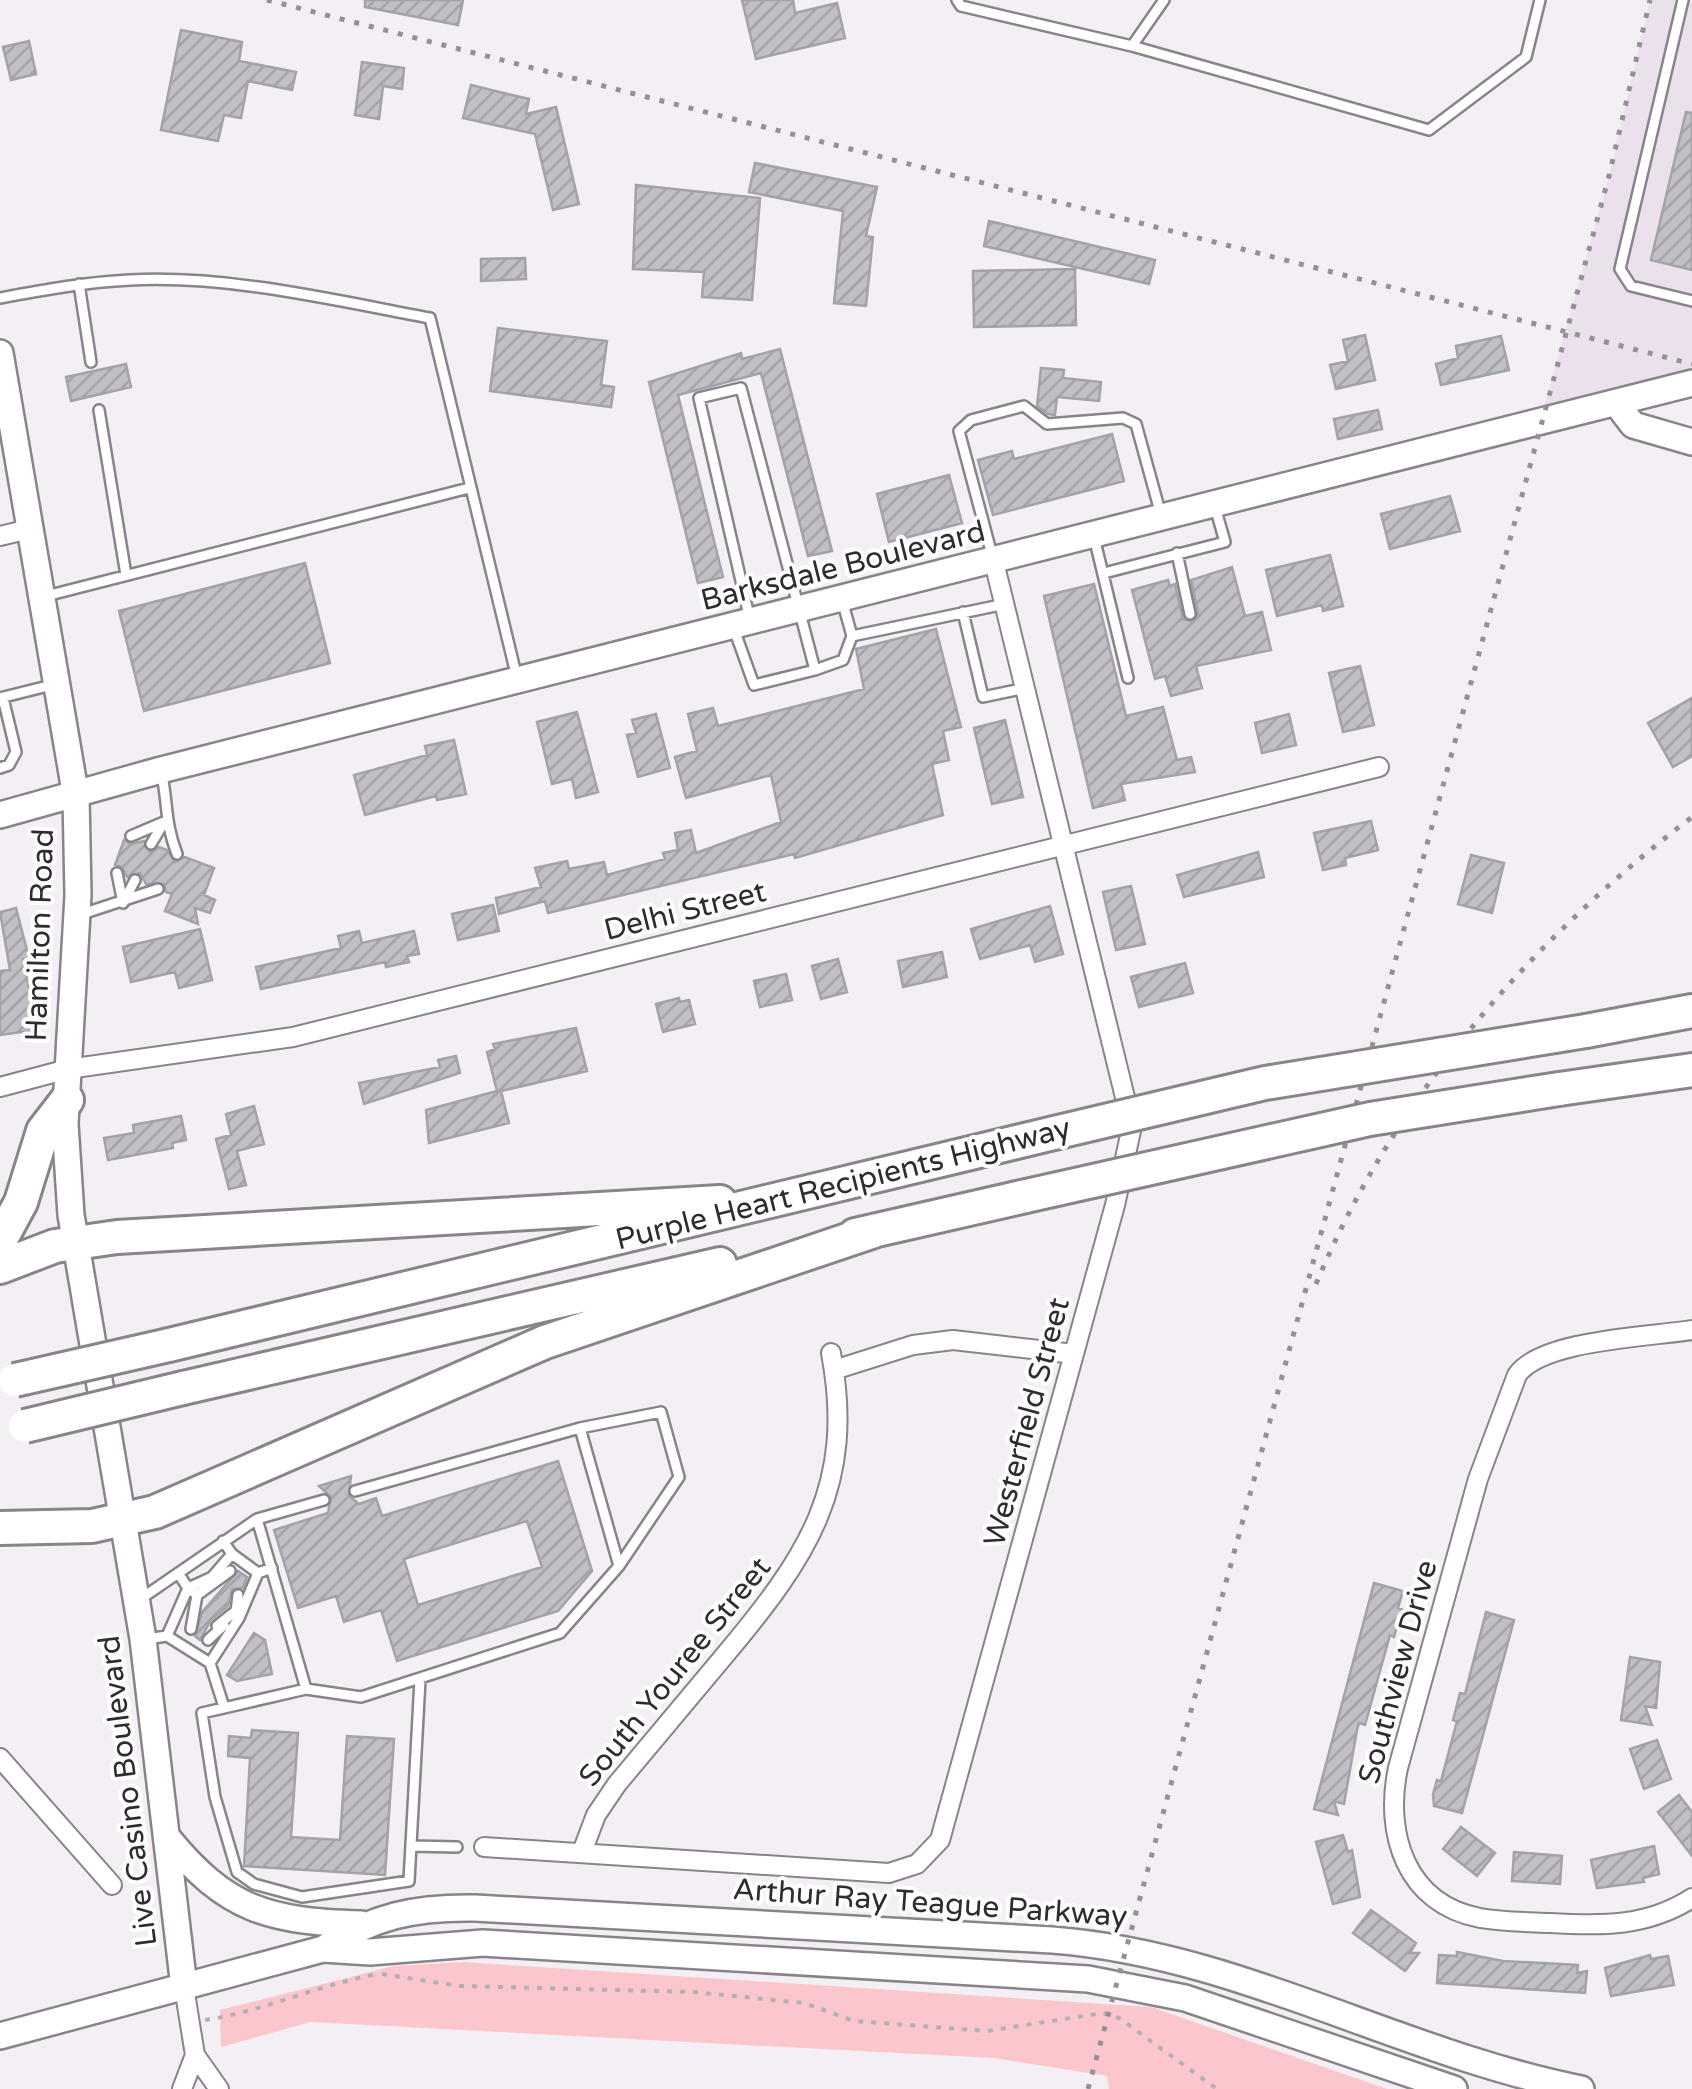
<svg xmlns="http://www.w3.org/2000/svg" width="1692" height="2089" viewBox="0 0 1692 2089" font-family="'Varela Round',sans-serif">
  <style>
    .built { fill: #ebe1ed }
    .green { fill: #fcc6cd }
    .building { fill: url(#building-hatch); stroke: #a3a2a8; stroke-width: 2.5; fill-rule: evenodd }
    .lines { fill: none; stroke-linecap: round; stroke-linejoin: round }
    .lane-casing { stroke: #888489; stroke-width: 14 }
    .street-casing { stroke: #888489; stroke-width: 22 }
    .secondary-casing { stroke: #888489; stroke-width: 30 }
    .highway-casing { stroke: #888489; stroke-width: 38 }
    .path { stroke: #b3afb4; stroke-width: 4; stroke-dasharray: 5 8; stroke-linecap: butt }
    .lane { stroke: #fff; stroke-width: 9 }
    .street { stroke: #fff; stroke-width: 18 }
    .secondary { stroke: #fff; stroke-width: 25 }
    .highway { stroke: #fff; stroke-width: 32 }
    .rail { stroke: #949195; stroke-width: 5; stroke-dasharray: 5 10; stroke-linecap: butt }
    .highway-bridge-casing { stroke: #888489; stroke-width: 38; stroke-linecap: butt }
    .highway-bridge { stroke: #fff; stroke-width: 32 }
    .labels { text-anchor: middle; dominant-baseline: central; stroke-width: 8; stroke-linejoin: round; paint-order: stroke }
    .street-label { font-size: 30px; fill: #2e2c2e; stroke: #fffeff }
  </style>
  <defs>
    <pattern id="building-hatch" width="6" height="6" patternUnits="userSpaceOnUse" patternTransform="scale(2.5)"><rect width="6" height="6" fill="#c0bfc5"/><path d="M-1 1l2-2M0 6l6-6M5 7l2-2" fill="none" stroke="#a5a4aa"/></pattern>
  </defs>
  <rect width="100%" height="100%" fill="#f4eff5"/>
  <path class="built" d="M1650 0H1692V383L1539 425 1609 176Z"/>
  <path class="green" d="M464 1962 1151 2007 1387 2089H1109L1107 2076 994 2058 311 2022 221 2047 220 2010 394 1966Z"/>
  <path class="building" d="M365 0H463L458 25 365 7Z
    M742 0H793L795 13 837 3 845 38 756 59Z
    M181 30 242 42 239 61 296 72 292 90 248 81 241 118 224 115 218 141 161 130Z
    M29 41 36 74 11 80 3 47Z
    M362 62 404 68 402 89 383 86 379 119 355 115Z
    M471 85 529 99 526 114 556 107 579 204 553 210 535 134 463 118Z
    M1686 112 1692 113V270L1651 260Z
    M755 163 877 187 866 236 873 237 866 306 834 303 843 211 749 192Z
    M636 185 760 198 752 300 702 297 704 272 633 269Z
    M989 221 1155 260 1149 284 984 246Z
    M525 258 526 279 481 281V259Z
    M1075 269 1076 325 974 327 973 271Z
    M498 328 607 341 601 385 614 387 611 407 490 391Z
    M1365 335 1375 380 1336 389 1330 365 1348 361 1343 340Z
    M1501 336 1509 370 1441 385 1436 364 1458 358 1456 346Z
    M780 349 832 551 808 556 761 373 678 395 723 577 698 583 649 382 741 353 742 359Z
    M126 364 131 387 71 401 66 377Z
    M1041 368 1064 370 1063 378 1101 382 1099 401 1057 397 1055 415 1048 414 1037 406Z
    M1378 410 1382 429 1338 439 1334 419Z
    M1112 434 1124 481 993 515 978 460 1012 451 1014 459Z
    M949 475 962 523 889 542 877 494Z
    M1450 496 1460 531 1390 549 1381 514Z
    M1330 555 1343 606 1323 611 1322 605 1277 616 1266 570Z
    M305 563 330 663 144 711 119 611Z
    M1232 567 1245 616 1262 612 1271 650 1196 666 1202 688 1171 696 1165 676 1155 679 1132 590 1168 580 1170 586 1175 584 1183 619 1193 622 1198 613 1191 580Z
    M1094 584 1126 716 1163 707 1177 760 1191 757 1195 772 1121 784 1125 800 1093 808 1044 596Z
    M936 629 961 727 943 731 949 760 932 764 943 815 795 858 794 854 548 913 545 901 499 914 496 898 541 887 535 868 567 861 569 869 604 862 607 875 665 859 663 853 678 850 675 833 691 830 696 853 781 822 771 775 686 798 675 757 697 751 688 714 713 708 718 726 864 689 856 649Z
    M1360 666 1374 725 1343 732 1329 673Z
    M1692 698V756L1673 767 1648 723Z
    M577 712 598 792 576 798 572 779 552 784 537 722Z
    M656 714 670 768 638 777 627 735 636 733 632 720Z
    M1289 714 1296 745 1262 753 1255 723Z
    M1005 720 1023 797 992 804 974 728Z
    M454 740 466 794 437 800 436 796 365 815 354 775 427 755 425 746Z
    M1371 821 1378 850 1345 858 1346 865 1323 870 1314 833Z
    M124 840 131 844 144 841 150 852 159 847 167 850 175 862 185 857 214 868 204 895 215 900 210 913 195 908 198 924 165 911 172 894 166 892 164 884H146L140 873 127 877 122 867 115 865Z
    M1258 852 1264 877 1184 897 1177 875Z
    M1471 855 1504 863 1492 913 1458 904Z
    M1131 886 1145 944 1116 950 1103 892Z
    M493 905 499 931 458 940 452 914Z
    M1050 906 1063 954 1035 962 1030 945 980 959 971 929Z
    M16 908 29 958 23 959 37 1030 0 1035V971L10 970 0 912Z
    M200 929 212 980 179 988 175 972 131 982 123 947Z
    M359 931 362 943 414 931 419 954 407 956 409 962 386 967 385 962 261 989 256 967 341 948 338 936Z
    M942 952 947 977 903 987 898 961Z
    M838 959 847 992 821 999 812 966Z
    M1185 963 1193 993 1139 1007 1131 977Z
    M786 974 792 1000 760 1007 754 981Z
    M679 998 680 1002 689 1000 695 1024 663 1032 656 1004Z
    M576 1028 587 1071 501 1091 509 1123 429 1143 426 1110 497 1091 487 1052 495 1049 493 1044Z
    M456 1056 460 1073 364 1104 359 1083 440 1067 438 1060Z
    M254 1106 264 1144 237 1151 246 1185 229 1189 216 1139 231 1135 226 1114Z
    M181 1116 186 1140 172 1143 173 1148 108 1160 104 1138 134 1133 133 1125Z
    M558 1461 592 1571 558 1611 397 1661 381 1610 344 1622 336 1596 298 1608 274 1530 328 1513 331 1497 319 1486 351 1476 349 1496 359 1504 376 1498 382 1516ZM527 1521 542 1567 418 1605 404 1559Z
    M238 1571 247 1577 243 1588 232 1589 228 1606 211 1620 200 1640 195 1636 202 1612Z
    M1374 1583 1403 1591 1398 1608 1402 1609 1394 1637 1390 1635 1365 1725 1359 1723 1357 1730 1344 1804 1334 1801 1338 1815 1314 1809Z
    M1486 1612 1514 1620 1462 1813 1434 1806 1433 1794 1437 1780 1441 1781 1457 1721 1453 1720 1460 1693 1465 1694Z
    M254 1633 265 1640 272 1674 237 1681 227 1675Z
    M1630 1657 1660 1662 1656 1708 1645 1706 1652 1725 1621 1720Z
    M252 1730 298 1733 291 1837 340 1840 347 1736 394 1739 385 1875 244 1866 250 1758 228 1756 229 1736 251 1738Z
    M1657 1740 1671 1779 1644 1789 1630 1749Z
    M1679 1795 1692 1812V1856L1658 1812Z
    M1461 1827 1495 1853 1477 1876 1443 1849Z
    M1343 1835 1348 1852 1352 1850 1360 1897 1333 1904 1316 1842Z
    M1654 1846 1659 1874 1643 1878 1644 1882 1597 1888 1591 1860Z
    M1514 1852 1562 1856 1560 1884 1512 1881Z
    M1371 1910 1416 1943 1410 1953H1419L1405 1971 1353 1933Z
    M1457 1952 1503 1961 1578 1965 1577 1973 1587 1971 1585 1993 1437 1983 1439 1955 1457 1956Z
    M1650 1955 1651 1959 1668 1956 1674 1985 1611 1996 1605 1968Z"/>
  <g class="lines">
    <defs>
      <path id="lane" d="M957 0 961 6 1132 46 1164 0
        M1683 0 1620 269 1631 286 1692 301
        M1132 46 1429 130 1526 57 1540 0
        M79 284 91 362
        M0 298C43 290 87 282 130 280 229 275 333 300 430 318L517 678
        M99 410 126 575
        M1094 537 1128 678
        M1177 553 1190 614
        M992 555 959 431 971 420 1024 406 1047 424 1123 418 1136 424 1161 515
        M1104 573 1225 542 1215 507
        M46 596 469 488
        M842 600 852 636
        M963 612 983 697 1026 688
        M734 629 754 685 815 670 741 388 699 398 750 620
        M815 670 843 660 852 636 1005 604
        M0 698 52 685
        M0 768 9 765 16 752 3 698
        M162 775C168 806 165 823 177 854
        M131 836 164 822
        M151 844 163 824
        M117 873 123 903
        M123 903 135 880
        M79 915 158 889
        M580 1428 661 1412 679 1477 619 1566
        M257 1519 324 1500
        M232 1554 258 1573
        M197 1595 230 1571
        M139 1600 257 1519 306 1689 361 1697 560 1633 619 1566 580 1428 355 1491
        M236 1612 238 1595
        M217 1626 237 1610
        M191 1629 197 1595 188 1588 212 1577 232 1554 223 1541
        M167 1636 188 1588 178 1573
        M146 1639 167 1636 210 1663 239 1618 258 1573 272 1568
        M208 1640 224 1625
        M210 1663 224 1707
        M306 1689 202 1713 215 1797 237 1872 254 1884 302 1897 409 1881 420 1680
        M411 1846 457 1847"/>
      <path id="street" d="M0 536 33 528
        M0 1087 68 1069 293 1037 1379 767
        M1692 1330C1648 1337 1541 1340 1517 1375L1478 1479 1398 1768C1384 1834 1406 1904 1480 1918 1503 1922 1527 1922 1550 1923 1601 1926 1647 1927 1692 1898
        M834 1370 913 1345 953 1340 1074 1354
        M0 1758 112 1885
        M484 1847 889 1873 917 1864 940 1840 1115 1205 1132 1126 994 562
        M582 1852 596 1815 617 1784C653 1741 689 1698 725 1655 807 1557 856 1486 831 1353
        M195 2055 219 2089
        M182 2089 195 2055 184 1987"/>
      <path id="secondary" d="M0 353 76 797 78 895 65 1124 71 1215 143 1639 184 1987
        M1617 404 1633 425 1692 442
        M0 815 161 770 1692 383
        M167 1837C227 1911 269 1921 361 1924
        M323 1949 370 1952 483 1943 1088 1979 1185 1998 1454 2089
        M0 2036 323 1949C373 1916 415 1907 475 1908L1052 1940C1238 1954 1400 2053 1581 2089"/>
      <path id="highway" d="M1586 1031 1692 1011
        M1559 1089 1692 1070
        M855 1235 1026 1196
        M0 1241 21 1202 43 1131 67 1100
        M0 1267 55 1246 117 1237 720 1202
        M169 1345 1054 1133
        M183 1388 720 1264
        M0 1528 92 1526 155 1512 545 1342 874 1231"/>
    </defs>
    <use href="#lane" class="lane-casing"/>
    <use href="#street" class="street-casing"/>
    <use href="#secondary" class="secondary-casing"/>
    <use href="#highway" class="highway-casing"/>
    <path class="path" d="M382 1974 460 1986 694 1992 804 2003 854 2021 987 2031 1103 2013 1119 2018 1217 2089
      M205 2020C260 2012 316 1986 373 1975"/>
    <use href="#lane" class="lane"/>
    <use href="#street" class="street"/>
    <use href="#secondary" class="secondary"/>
    <use href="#highway" class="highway"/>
    <path class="rail" d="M267 0 1692 364
      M1316 1284C1394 1096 1532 939 1692 817
      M1088 2089 1609 176 1650 0"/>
    <defs>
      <path id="highway-bridge" d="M1054 1133 1265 1083 1586 1031
        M1026 1196 1370 1119 1559 1089
        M15 1380 169 1345
        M25 1426 183 1388"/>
    </defs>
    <use href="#highway-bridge" class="highway-bridge-casing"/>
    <use href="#highway-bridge" class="highway-bridge"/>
  </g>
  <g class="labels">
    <g class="street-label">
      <text transform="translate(843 566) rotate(-14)">Barksdale Boulevard</text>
      <text transform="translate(685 911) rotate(-14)">Delhi Street</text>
      <text transform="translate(40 935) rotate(-88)">Hamilton Road</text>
      <text transform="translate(843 1184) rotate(-14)">Purple Heart Recipients Highway</text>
      <text transform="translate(1027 1422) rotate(-75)">Westerfield Street</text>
      <text transform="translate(675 1672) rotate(-51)">South Youree Street</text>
      <text transform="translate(1398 1672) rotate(-75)">Southview Drive</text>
      <text transform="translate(128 1791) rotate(-97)">Live Casino Boulevard</text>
      <text transform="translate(930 1903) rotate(4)">Arthur Ray Teague Parkway</text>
    </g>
  </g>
</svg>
